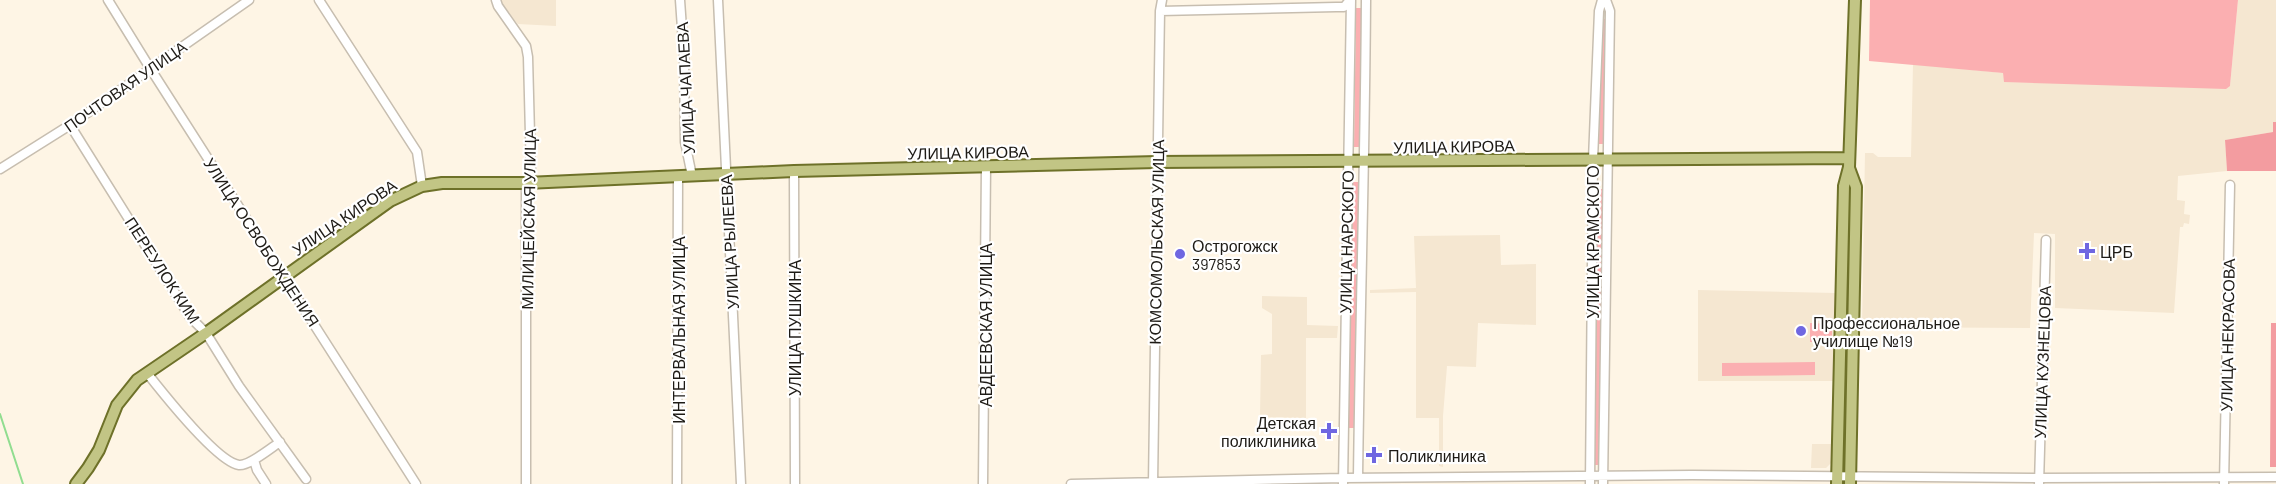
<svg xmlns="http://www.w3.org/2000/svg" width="2276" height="484" viewBox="0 0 2276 484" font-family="Barlow,sans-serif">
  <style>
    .built { fill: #f5e7d1 }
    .green { fill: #fbafb1 }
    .forest { fill: #f39ca0 }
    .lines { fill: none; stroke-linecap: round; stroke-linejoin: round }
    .stream { stroke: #91dd90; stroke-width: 2 }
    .minor-casing { stroke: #c7beb0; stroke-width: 11 }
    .major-casing { stroke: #6e7129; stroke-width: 14 }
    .minor { stroke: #fff; stroke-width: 8 }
    .major { stroke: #c2c585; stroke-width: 10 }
    .poi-dot { fill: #6f67e1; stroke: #fff; stroke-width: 2 }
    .labels { text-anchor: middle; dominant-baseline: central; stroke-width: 4.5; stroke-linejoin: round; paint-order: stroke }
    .street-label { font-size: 16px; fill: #1e1b16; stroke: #fff }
    .poi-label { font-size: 16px; fill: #1e1b16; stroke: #fff; text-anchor: start }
  </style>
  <rect width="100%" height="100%" fill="#fef5e5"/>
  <path class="built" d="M502 0H556V26L518 24 502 8Z
    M2238 0H2276V122L2273 123V132L2225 140 2227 171 2178 176 2177 200 2185 201 2184 214 2190 215 2189 224 2184 223 2183 227H2180L2174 313 2055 308V234L2034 233 2030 328 1862 327 1865 153H1873L1878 157H1911L1913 64 2003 73 2005 82 2230 86Z
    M1500 235 1501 265 1536 264V325L1478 323 1476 367 1447 366 1443 416V467L1439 466V418H1416V292L1370 293V290L1416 288 1414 236Z
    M1698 290 1836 293 1833 381H1698Z
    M1262 296 1307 297V325L1338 326 1337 338H1306V418L1260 417 1261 355 1272 354V314L1262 308Z
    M1812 444H1832L1831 463 1826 468H1811Z"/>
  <path class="green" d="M1870 0H2238L2230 86 2226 89 2004 82 2003 73 1869 61Z
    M1356 8H1362L1361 147H1354Z
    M1601 19H1606L1604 144H1599Z
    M1350 182H1360L1355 428H1347Z
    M1598 189H1605L1600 465H1593Z
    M1847 204H1852L1848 457 1841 456Z
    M1810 323 1832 324V342H1810Z
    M1815 362V375L1722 376V363Z"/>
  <path class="forest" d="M2273 122H2276V171H2227L2225 140 2273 132Z
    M2271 323H2276V467H2270Z"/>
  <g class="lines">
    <path class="stream" d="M0 414 23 484"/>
    <defs>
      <path id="minor" d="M108 0 150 68 416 484
        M319 0 417 152 422 186
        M496 0 498 6 526 46 528 57 531 174V178L526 183V484
        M680 0 684 57 685 142 692 176
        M718 0 741 484
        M1160 11 1336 7H1344L1350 0
        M70 125 190 317 206 333 239 386 306 479
        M0 169 70 125 249 0
        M794 171 795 484
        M147 373C162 392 217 462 239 465 249 466 271 448 280 442
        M254 460 257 470 266 484
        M1358 478C1360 318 1365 159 1366 0
        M677 484 678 176
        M983 484 986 166
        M1071 484 1343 478 1692 475 2039 478 2276 477
        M1153 484 1159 73 1160 11 1162 0
        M1343 484 1351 0
        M1590 484 1593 160 1599 11 1602 0
        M1603 484 1610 11 1606 0
        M2039 484 2046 240
        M2224 484 2230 185"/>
      <path id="major" d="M1849 168 1856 187 1850 484
        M76 484 88 468 99 450 117 405 137 380 206 333 390 201 422 186 442 183H526L794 171 1157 162 1849 158
        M1837 484 1844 186 1849 167 1855 0"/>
    </defs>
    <use href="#minor" class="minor-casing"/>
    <use href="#major" class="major-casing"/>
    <use href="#minor" class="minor"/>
    <use href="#major" class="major"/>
  </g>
  <g class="poi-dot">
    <path d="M2084 242h6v6h6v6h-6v6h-6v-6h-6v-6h6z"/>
    <circle cx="1180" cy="254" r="6"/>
    <circle cx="1801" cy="331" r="6"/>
    <path d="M1326 422h6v6h6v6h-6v6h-6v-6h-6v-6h6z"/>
    <path d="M1371 446h6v6h6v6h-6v6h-6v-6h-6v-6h6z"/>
  </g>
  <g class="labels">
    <g class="street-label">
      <text transform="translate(125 86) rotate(-35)">ПОЧТОВАЯ УЛИЦА</text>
      <text transform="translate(685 88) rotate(-93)">УЛИЦА ЧАПАЕВА</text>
      <text transform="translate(1454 146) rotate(-1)">УЛИЦА КИРОВА</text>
      <text transform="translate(968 152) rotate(-1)">УЛИЦА КИРОВА</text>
      <text transform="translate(344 217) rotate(-34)">УЛИЦА КИРОВА</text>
      <text transform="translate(528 219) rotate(-89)">МИЛИЦЕЙСКАЯ УЛИЦА</text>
      <text transform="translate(262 242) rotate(57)">УЛИЦА ОСВОБОЖДЕНИЯ</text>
      <text transform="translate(729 242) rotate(-93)">УЛИЦА РЫЛЕЕВА</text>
      <text transform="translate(1156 242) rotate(-89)">КОМСОМОЛЬСКАЯ УЛИЦА</text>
      <text transform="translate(1346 242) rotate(-89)">УЛИЦА НАРСКОГО</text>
      <text transform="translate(1592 242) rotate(-90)">УЛИЦА КРАМСКОГО</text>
      <text transform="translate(163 270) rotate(57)">ПЕРЕУЛОК КИМ</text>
      <text transform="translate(985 325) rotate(-90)">АВДЕЕВСКАЯ УЛИЦА</text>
      <text transform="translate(794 328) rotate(-90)">УЛИЦА ПУШКИНА</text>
      <text transform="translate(678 330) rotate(-90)">ИНТЕРВАЛЬНАЯ УЛИЦА</text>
      <text transform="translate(2227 335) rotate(-89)">УЛИЦА НЕКРАСОВА</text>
      <text transform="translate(2042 362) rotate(-88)">УЛИЦА КУЗНЕЦОВА</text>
    </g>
    <g class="poi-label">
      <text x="1192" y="245">Острогожск<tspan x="1192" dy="18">397853</tspan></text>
      <text x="2100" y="251">ЦРБ</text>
      <text x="1813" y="322">Профессиональное<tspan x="1813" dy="18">училище №19</tspan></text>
      <text x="1316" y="422" text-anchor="end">Детская<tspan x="1316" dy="18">поликлиника</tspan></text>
      <text x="1388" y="455">Поликлиника</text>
    </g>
  </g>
</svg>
